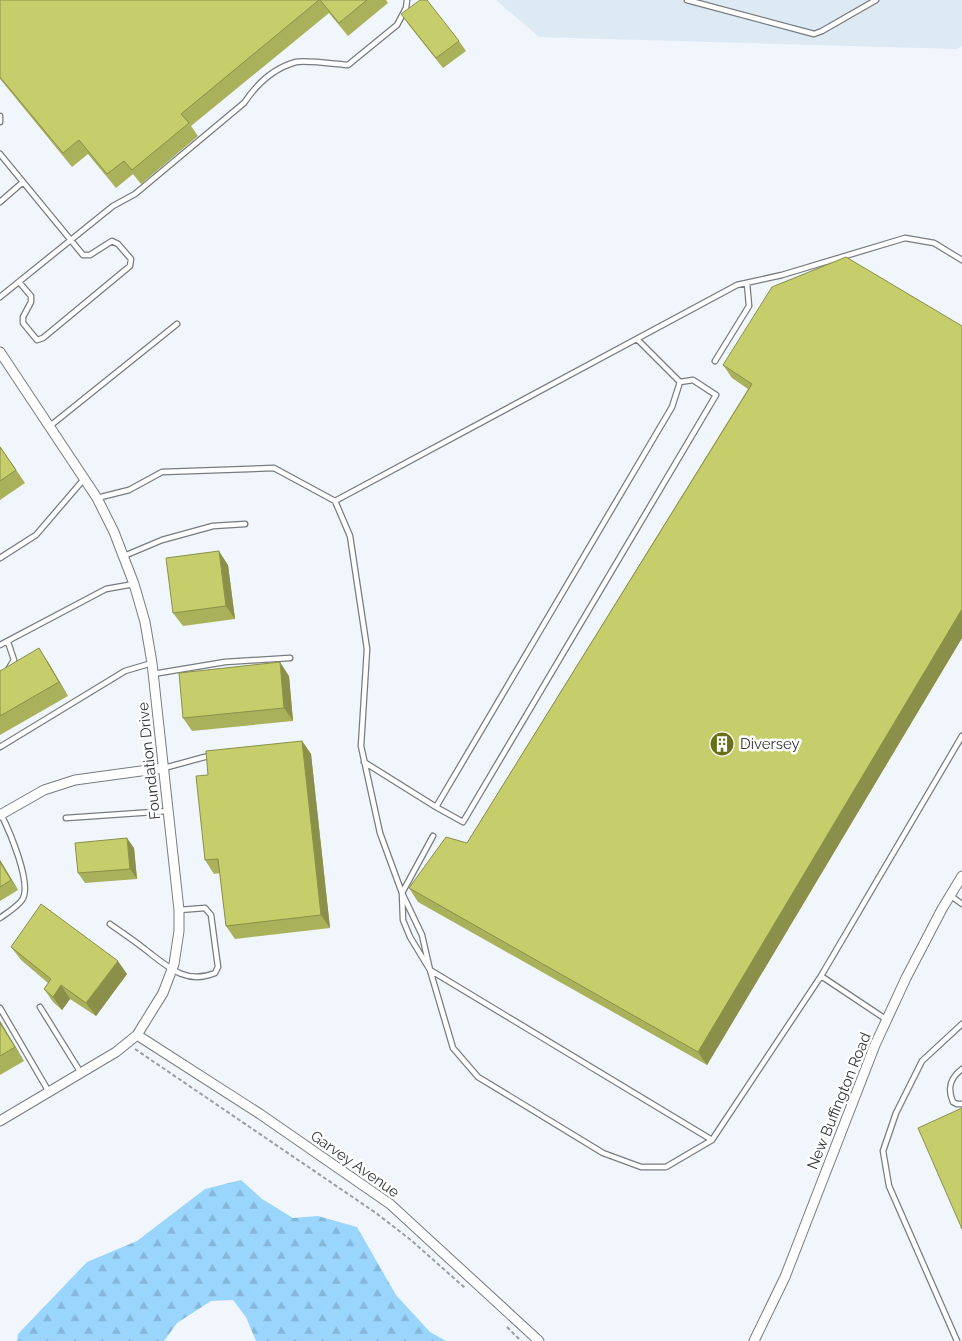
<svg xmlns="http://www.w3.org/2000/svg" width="962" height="1341" viewBox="0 0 962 1341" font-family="Raleway,sans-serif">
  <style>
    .built { fill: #dde9f3 }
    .forest { fill: url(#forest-firs) }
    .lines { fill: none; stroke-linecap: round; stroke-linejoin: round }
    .lane-casing { stroke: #767c80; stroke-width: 7 }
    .street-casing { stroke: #767c80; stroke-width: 11 }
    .path { stroke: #9a9fa2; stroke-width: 2; stroke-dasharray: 4 2.5; stroke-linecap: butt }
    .lane { stroke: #fff; stroke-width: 4.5 }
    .street { stroke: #fff; stroke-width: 9 }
    .wall { fill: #a9b15b }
    .shaded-wall { fill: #8a904a }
    .building { fill: #c5ce6a; stroke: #8a904a }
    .labels { text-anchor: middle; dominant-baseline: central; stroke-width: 5; stroke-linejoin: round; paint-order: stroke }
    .poi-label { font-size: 15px; fill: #323537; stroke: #fff; text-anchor: start }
    .street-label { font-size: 15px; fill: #323537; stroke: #fff }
  </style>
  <defs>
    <pattern id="forest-firs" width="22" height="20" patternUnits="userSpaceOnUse" patternTransform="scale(1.25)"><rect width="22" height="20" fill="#99d5fc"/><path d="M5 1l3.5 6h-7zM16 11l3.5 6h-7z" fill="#84b7d9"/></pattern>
  </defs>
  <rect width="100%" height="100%" fill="#f0f6fb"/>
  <path class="built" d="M496 0H962V46L957 49 539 37Z"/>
  <path class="forest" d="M241 1180 262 1199 293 1218 318 1216 357 1227 396 1295 430 1332 446 1341H256L246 1317 233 1300 211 1301 177 1323 164 1341H17L18 1334 87 1262 137 1241 205 1189Z"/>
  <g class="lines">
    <defs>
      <path id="lane" d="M687 0 814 34 822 31 876 0
        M0 116V122
        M0 154 83 255H90L112 241 118 244 131 259 130 266 43 338 37 340 23 323V317L31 302V296L19 282
        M0 202 23 182
        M0 297 113 206 135 194 244 103C256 85 274 68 296 62 306 60 336 64 348 65L397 25 406 8 407 0
        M715 361 749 306 747 283
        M50 426 177 324
        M97 498 129 490 162 472 274 468 335 501 737 285 782 275 905 238 934 243 962 260
        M335 501 350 536 367 649 361 746 380 833 402 893 422 935 430 970 453 1048 478 1077 603 1153 641 1167H666L712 1140
        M124 556 162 540 213 526 245 524
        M0 558 36 535 84 479
        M8 642 14 660 9 668
        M0 645 106 589 134 584
        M153 674 225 662 290 658
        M0 747 125 671 152 663
        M364 762 436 807 672 407 680 382 637 339
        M164 768 212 755
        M436 807 463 822 716 395 693 380 680 382
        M66 818 168 811
        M433 836 402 893 403 920 410 937 430 970 712 1140 821 976
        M951 896 962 904
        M0 918C7 913 17 907 22 900 33 885 9 830 1 814
        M110 924C121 932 132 939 142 947 165 964 184 986 215 973L218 967 211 915 205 908 179 910
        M40 1007 81 1073
        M0 1008 49 1092
        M887 1020 821 976 962 736
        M962 1069C950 1078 947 1088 953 1102L957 1104H962
        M957 1341 889 1186 883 1151 896 1113 922 1061 962 1024"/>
      <path id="street" d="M0 352 97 498 114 532 134 584 145 622 152 663 179 910V931L174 964 163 993 137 1035 116 1052 0 1121
        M0 815 44 790 75 780 163 768
        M137 1035 260 1114 390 1204 539 1341
        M754 1341 785 1277 875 1045 906 978 942 909 962 876"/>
    </defs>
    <use href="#lane" class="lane-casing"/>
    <use href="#street" class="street-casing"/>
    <path class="path" d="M135 1049 376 1213 412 1241 465 1288
      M507 1327 521 1341"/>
    <use href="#lane" class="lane"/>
    <use href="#street" class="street"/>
  </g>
  <path class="wall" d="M0 0H386L388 3 348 36 329 13 191 126 198 136 141 184 133 174 116 188 88 154 72 167 0 79Z
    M401 14 459 41 466 51 443 68 408 24Z
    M962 326V638L707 1065 418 902 409 888 467 843 748 389 732 378 723 365Z
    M0 446 25 483 0 500Z
    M228 565 235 619 183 626 173 613Z
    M48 662 68 696 0 735V671Z
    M289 676 293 721 192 731 183 718Z
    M302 741 311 754 330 928 235 939 226 926 220 873 214 874 205 860 208 775Z
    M134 848 137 879 85 883 78 873Z
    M0 860 18 890 0 901Z
    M11 947 127 974 96 1016 70 999 62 1010 53 1002 44 989 48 983 21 960Z
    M0 1021 24 1061 0 1075Z"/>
  <path class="shaded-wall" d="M219 551 228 565 235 619 226 606Z
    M962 609V638L707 1065 698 1052Z
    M39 648 48 662 68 696 59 682Z
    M280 662 289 676 293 721 284 708Z
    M302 741 311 754 330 928 321 915Z
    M127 838 134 848 137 879 130 869Z
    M0 860 18 890 11 880 0 862Z
    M118 961 127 974 96 1016 86 1003Z
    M61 985 70 999 62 1010 53 997Z
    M0 1021 24 1061 15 1047 0 1023Z"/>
  <path class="building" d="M0 0H319L181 114 189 123 132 170 124 161 107 174 79 140 63 153 0 77Z
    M320 0H367L339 23Z
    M420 0H427L459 41 436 58 401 14Z
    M846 257 962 326V609L698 1052 409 888 446 837 467 843 752 384 723 365 772 287Z
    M0 447 16 470 0 481Z
    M219 551 226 606 173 613 166 558Z
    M39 648 59 682 0 716V671Z
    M280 662 284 708 183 718 179 673Z
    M302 741 321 915 226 926 218 859 205 860 196 776 208 775 206 751Z
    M127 838 130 869 78 873 75 843Z
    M0 862 11 880 0 887Z
    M41 904 118 961 86 1003 61 985 53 997 44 989 51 979 11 947Z
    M0 1023 15 1047 0 1056Z
    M962 1108V1229L918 1128Z"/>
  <defs>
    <symbol id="building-disc" viewBox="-11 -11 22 22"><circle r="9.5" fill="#696f16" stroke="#fff"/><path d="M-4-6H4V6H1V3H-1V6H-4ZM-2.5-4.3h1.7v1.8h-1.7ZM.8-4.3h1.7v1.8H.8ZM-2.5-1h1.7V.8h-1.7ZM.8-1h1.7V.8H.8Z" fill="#fff"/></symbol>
  </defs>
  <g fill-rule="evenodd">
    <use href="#building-disc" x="708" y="730" width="28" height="28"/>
  </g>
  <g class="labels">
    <g class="poi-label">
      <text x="740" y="744">Diversey</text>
    </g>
    <g class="street-label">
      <text transform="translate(149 761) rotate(-96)">Foundation Drive</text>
      <text transform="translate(839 1101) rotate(-68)">New Buffington Road</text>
      <text transform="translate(355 1164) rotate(35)">Garvey Avenue</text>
    </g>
  </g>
</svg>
